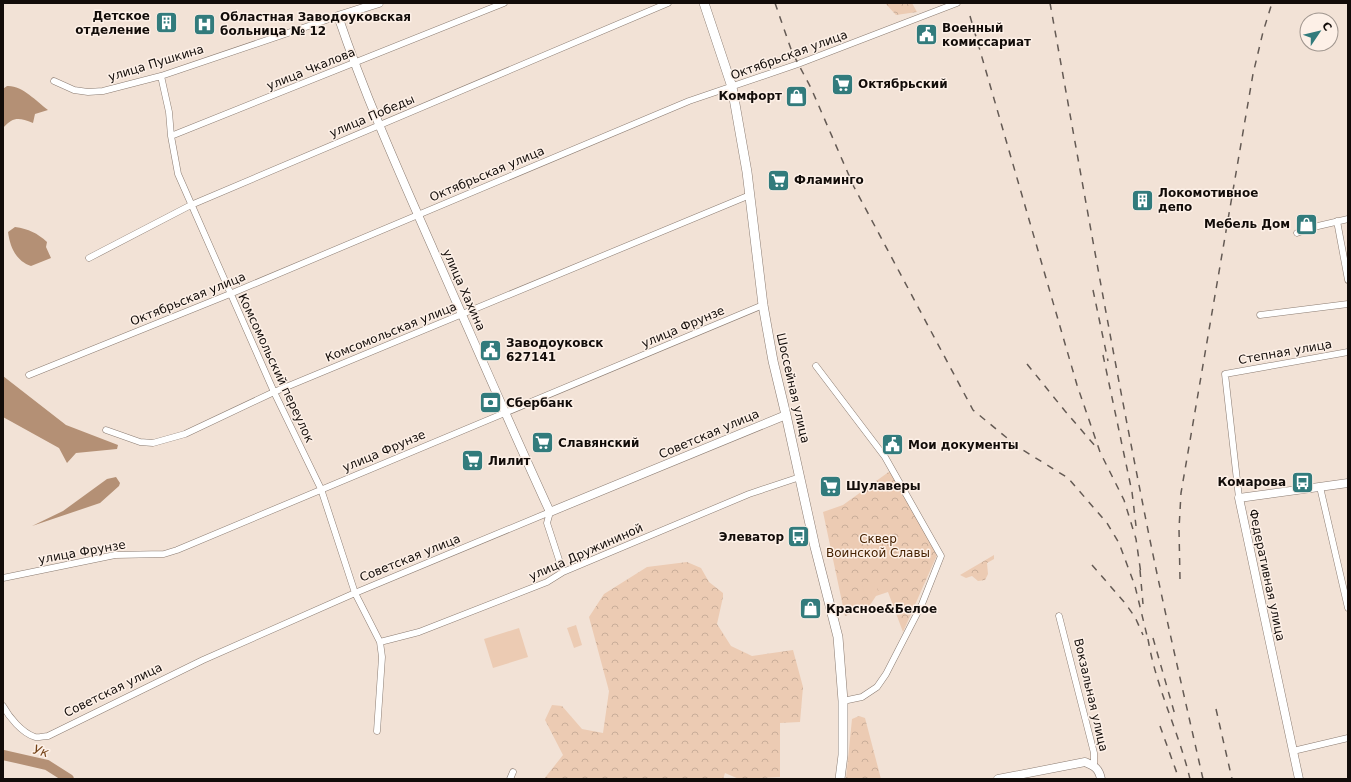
<svg xmlns="http://www.w3.org/2000/svg" width="1351" height="782" viewBox="0 0 1351 782" font-family="'DejaVu Sans',sans-serif">
  <style>
    .forest { fill: url(#forest-crowns) }
    .park { fill: #eccbb3 }
    .water { fill: #b49075 }
    .lines { fill: none; stroke-linecap: round; stroke-linejoin: round }
    .river { stroke: #b49075; stroke-width: 10 }
    .minor-casing { stroke: #8b7c72; stroke-width: 7 }
    .tertiary-casing { stroke: #8b7c72; stroke-width: 9 }
    .secondary-casing { stroke: #8b7c72; stroke-width: 10 }
    .minor { stroke: #fff; stroke-width: 6 }
    .tertiary { stroke: #fff; stroke-width: 8 }
    .secondary { stroke: #fff; stroke-width: 9 }
    .rail { stroke: #645a54; stroke-width: 1.5; stroke-dasharray: 7 7; stroke-linecap: butt }
    .labels { text-anchor: middle; dominant-baseline: central; stroke-width: 3; stroke-linejoin: round; paint-order: stroke }
    .poi-label { font-size: 12px; font-weight: bold; fill: #120c09; stroke: #fdf0e7; text-anchor: start }
    .street-label { font-size: 12px; fill: #120c09; stroke: #fdf0e7 }
    .park-label { font-size: 12px; fill: #452100; stroke: #fdf0e7 }
    .water-label { font-size: 13px; font-style: italic; fill: #734116; stroke: #fdf0e7 }
  </style>
  <defs>
    <pattern id="forest-crowns" width="20" height="18" patternUnits="userSpaceOnUse"><rect width="20" height="18" fill="#eccbb3"/><path d="M2 6a3 3 0 1 1 6 0M12 15a3 3 0 1 1 6 0" fill="none" stroke="#c9ad99"/></pattern>
  </defs>
  <rect width="100%" height="100%" fill="#f2e2d6"/>
  <path class="forest" d="M885 3H912L917 12 896 15Z
    M890 471 937 555 903 632 888 592 876 596 868 608 845 616 823 512 843 505Z
    M994 555V559L987 563 988 574 985 580 978 581 972 576 966 578 960 575Z
    M687 562 701 568 709 582 723 593V597L717 624 731 646 752 656 793 650 803 687 800 722 780 723V777L739 779 725 773 723 779H544L563 755 545 720 552 705 562 706 582 729 603 733 609 691 589 617 604 594 647 567Z
    M859 716 865 718 881 779H846L852 719Z"/>
  <path class="park" d="M875 582 878 591 865 595 862 585Z
    M576 625 582 645 574 648 567 628Z
    M519 628 528 657 493 668 484 639Z"/>
  <path class="water" d="M7 86C22 85 36 101 48 110L35 114 33 123C19 118 14 116 3 128L4 96 3 89Z
    M15 227C29 229 37 233 47 242L46 247 51 258 31 266C16 261 10 247 8 232Z
    M3 376 66 425 118 445 117 449 76 453 67 463 59 448 3 417Z
    M116 477 120 483 119 486 100 503 32 526 63 511 107 479Z"/>
  <g class="lines">
    <path class="river" d="M3 755 47 765 69 779"/>
    <defs>
      <path id="minor" d="M161 76 169 112 171 136 178 174 274 392 321 489 355 593 380 642 382 657 377 731
        M54 81 74 90 88 92 103 91 161 76 338 16
        M171 136 504 3
        M1337 221 1348 280
        M1297 233 1318 226 1348 219
        M89 258 191 205 668 3
        M1260 315 1348 304
        M816 366 885 457 941 556 922 604 886 674 877 687 862 697 843 701
        M29 375 230 294 689 101 798 64 957 3
        M106 430 140 442 153 443 185 434 274 392 750 195
        M1320 487 1348 608
        M1239 498 1225 374 1348 352
        M550 512 547 523 563 572
        M3 578 115 555 164 554 177 550 763 305
        M1059 616 1094 753V766
        M380 642 419 632 547 582 563 572 749 494 800 477
        M3 706C9 717 22 733 35 737 38 738 44 736 48 736L203 660 355 593 550 512
        M1293 751 1348 738
        M510 779 513 772"/>
      <path id="tertiary" d="M379 3 338 16C365 96 399 172 433 249 472 337 510 425 550 512L786 415
        M998 779 1085 762C1095 766 1099 769 1101 779
        M1299 779 1239 498 1348 483"/>
      <path id="secondary" d="M704 3 732 87 747 172 763 305 773 361 786 415 815 547 838 637 843 701V755L840 779"/>
    </defs>
    <use href="#minor" class="minor-casing"/>
    <use href="#tertiary" class="tertiary-casing"/>
    <use href="#secondary" class="secondary-casing"/>
    <use href="#minor" class="minor"/>
    <use href="#tertiary" class="tertiary"/>
    <use href="#secondary" class="secondary"/>
    <path class="rail" d="M775 3 792 52 811 88 854 187 973 410 1018 447 1068 478 1107 523 1119 543 1135 586 1149 644
      M1050 3C1080 169 1109 335 1142 500 1160 593 1182 686 1203 779
      M970 16 1077 385 1100 452 1124 500 1136 539 1141 574
      M1093 290 1108 361
      M1103 355 1132 492 1136 526
      M1027 364 1065 411 1096 447
      M1092 565 1125 603 1135 617 1143 635
      M1140 570 1143 604
      M1180 579 1179 529 1181 493 1253 74 1263 32 1272 3
      M1153 638 1175 715
      M1148 639C1156 688 1179 732 1190 779
      M1216 709 1232 779
      M1160 726 1179 779"/>
  </g>
  <defs>
    <symbol id="building-square" viewBox="-11 -11 22 22"><rect x="-9" y="-9" width="18" height="18" rx="4" fill="#327b7c" stroke="#fdf0e7"/><path d="M-4-6H4V6H1V3H-1V6H-4ZM-2.5-4.3h1.7v1.8h-1.7ZM.8-4.3h1.7v1.8H.8ZM-2.5-1h1.7V.8h-1.7ZM.8-1h1.7V.8H.8Z" fill="#fff"/></symbol>
    <symbol id="hospital-square" viewBox="-11 -11 22 22"><rect x="-9" y="-9" width="18" height="18" rx="4" fill="#327b7c" stroke="#fdf0e7"/><path d="M-5-5h3v3.5h4V-5h3V5h-3V1.5h-4V5h-3Z" fill="#fff"/></symbol>
    <symbol id="civic-square" viewBox="-11 -11 22 22"><rect x="-9" y="-9" width="18" height="18" rx="4" fill="#327b7c" stroke="#fdf0e7"/><path d="M-.6-6.5H3V-4.5H.6V-3L4-1V1h2V6H-6V1h2V-1L-.6-3ZM-1.2 2.5V6h2.4V2.5Z" fill="#fff"/></symbol>
    <symbol id="supermarket-square" viewBox="-11 -11 22 22"><rect x="-9" y="-9" width="18" height="18" rx="4" fill="#327b7c" stroke="#fdf0e7"/><path d="M-6-5.5h2.5l.6 2H6L4.5 2H-2.5L-4.4-4H-6ZM-1.5 3.2a1.3 1.3 0 1 0 .1 0ZM3 3.2a1.3 1.3 0 1 0 .1 0Z" fill="#fff"/></symbol>
    <symbol id="shop-square" viewBox="-11 -11 22 22"><rect x="-9" y="-9" width="18" height="18" rx="4" fill="#327b7c" stroke="#fdf0e7"/><path d="M-5-2.5h2.3a2.7 3.5 0 0 1 5.4 0H5L5.5 6h-11ZM-1.5-2.5h3a1.5 2.3 0 0 0-3 0Z" fill="#fff"/></symbol>
    <symbol id="bank-square" viewBox="-11 -11 22 22"><rect x="-9" y="-9" width="18" height="18" rx="4" fill="#327b7c" stroke="#fdf0e7"/><path d="M-6-4H6V4H-6ZM0-2.3a2.3 2.3 0 1 0 0 4.6a2.3 2.3 0 1 0 0-4.6Z" fill="#fff"/></symbol>
    <symbol id="bus-square" viewBox="-11 -11 22 22"><rect x="-9" y="-9" width="18" height="18" rx="4" fill="#327b7c" stroke="#fdf0e7"/><path d="M-5-6H5V4H4V6H2V4H-2V6H-4V4H-5ZM-3.5-4V0h7V-4ZM-3.5 1.2v1.5H-2V1.2ZM2 1.2v1.5H3.5V1.2Z" fill="#fff"/></symbol>
  </defs>
  <g fill-rule="evenodd">
    <use href="#building-square" x="154" y="10" width="25" height="25"/>
    <use href="#hospital-square" x="192" y="12" width="25" height="25"/>
    <use href="#civic-square" x="914" y="22" width="25" height="25"/>
    <use href="#supermarket-square" x="830" y="72" width="25" height="25"/>
    <use href="#shop-square" x="784" y="84" width="25" height="25"/>
    <use href="#supermarket-square" x="766" y="168" width="25" height="25"/>
    <use href="#building-square" x="1130" y="188" width="25" height="25"/>
    <use href="#shop-square" x="1294" y="212" width="25" height="25"/>
    <use href="#civic-square" x="478" y="338" width="25" height="25"/>
    <use href="#bank-square" x="478" y="390" width="25" height="25"/>
    <use href="#supermarket-square" x="530" y="430" width="25" height="25"/>
    <use href="#civic-square" x="880" y="432" width="25" height="25"/>
    <use href="#supermarket-square" x="460" y="448" width="25" height="25"/>
    <use href="#bus-square" x="1290" y="470" width="25" height="25"/>
    <use href="#supermarket-square" x="818" y="474" width="25" height="25"/>
    <use href="#bus-square" x="786" y="524" width="25" height="25"/>
    <use href="#shop-square" x="798" y="596" width="25" height="25"/>
  </g>
  <g class="labels">
    <g class="poi-label">
      <text x="150" y="16" text-anchor="end">Детское<tspan x="150" dy="14">отделение</tspan></text>
      <text x="220" y="17">Областная Заводоуковская<tspan x="220" dy="14">больница № 12</tspan></text>
      <text x="942" y="28">Военный<tspan x="942" dy="14">комиссариат</tspan></text>
      <text x="858" y="84">Октябрьский</text>
      <text x="782" y="96" text-anchor="end">Комфорт</text>
      <text x="794" y="180">Фламинго</text>
      <text x="1158" y="193">Локомотивное<tspan x="1158" dy="14">депо</tspan></text>
      <text x="1290" y="224" text-anchor="end">Мебель Дом</text>
      <text x="506" y="343">Заводоуковск<tspan x="506" dy="14">627141</tspan></text>
      <text x="506" y="403">Сбербанк</text>
      <text x="558" y="443">Славянский</text>
      <text x="908" y="445">Мои документы</text>
      <text x="488" y="461">Лилит</text>
      <text x="1286" y="482" text-anchor="end">Комарова</text>
      <text x="846" y="486">Шулаверы</text>
      <text x="784" y="537" text-anchor="end">Элеватор</text>
      <text x="826" y="609">Красное&amp;Белое</text>
    </g>
    <g class="street-label">
      <text transform="translate(789 55) rotate(-20)">Октябрьская улица</text>
      <text transform="translate(156 63) rotate(-17)">улица Пушкина</text>
      <text transform="translate(311 69) rotate(-22)">улица Чкалова</text>
      <text transform="translate(372 116) rotate(-23)">улица Победы</text>
      <text transform="translate(487 174) rotate(-23)">Октябрьская улица</text>
      <text transform="translate(464 290) rotate(66)">улица Хахина</text>
      <text transform="translate(188 299) rotate(-22)">Октябрьская улица</text>
      <text transform="translate(683 327) rotate(-23)">улица Фрунзе</text>
      <text transform="translate(391 332) rotate(-22)">Комсомольская улица</text>
      <text transform="translate(1285 352) rotate(-10)">Степная улица</text>
      <text transform="translate(276 368) rotate(65)">Комсомольский переулок</text>
      <text transform="translate(793 388) rotate(77)">Шоссейная улица</text>
      <text transform="translate(709 434) rotate(-23)">Советская улица</text>
      <text transform="translate(384 451) rotate(-23)">улица Фрунзе</text>
      <text transform="translate(82 552) rotate(-10)">улица Фрунзе</text>
      <text transform="translate(586 552) rotate(-24)">улица Дружининой</text>
      <text transform="translate(410 558) rotate(-22)">Советская улица</text>
      <text transform="translate(1267 575) rotate(78)">Федеративная улица</text>
      <text transform="translate(113 690) rotate(-26)">Советская улица</text>
      <text transform="translate(1091 695) rotate(77)">Вокзальная улица</text>
    </g>
    <g class="park-label">
      <text x="878" y="539">Сквер<tspan x="878" dy="14">Воинской Славы</tspan></text>
    </g>
    <g class="water-label">
      <text transform="translate(41 751) rotate(16)">Ук</text>
    </g>
  </g>
  <rect width="1351" height="782" fill="none" stroke="#120c09" stroke-width="8"/>
  <g transform="translate(1319 32) rotate(55)"><circle r="19" fill="#fdf0e7" stroke="#9f958e"/>
  <path d="M0-3L7 15L0 10L-7 15Z" fill="#327b7c"/>
  <text y="-6" font-size="11" font-weight="bold" text-anchor="middle" fill="#120c09">С</text>
  </g>
</svg>
